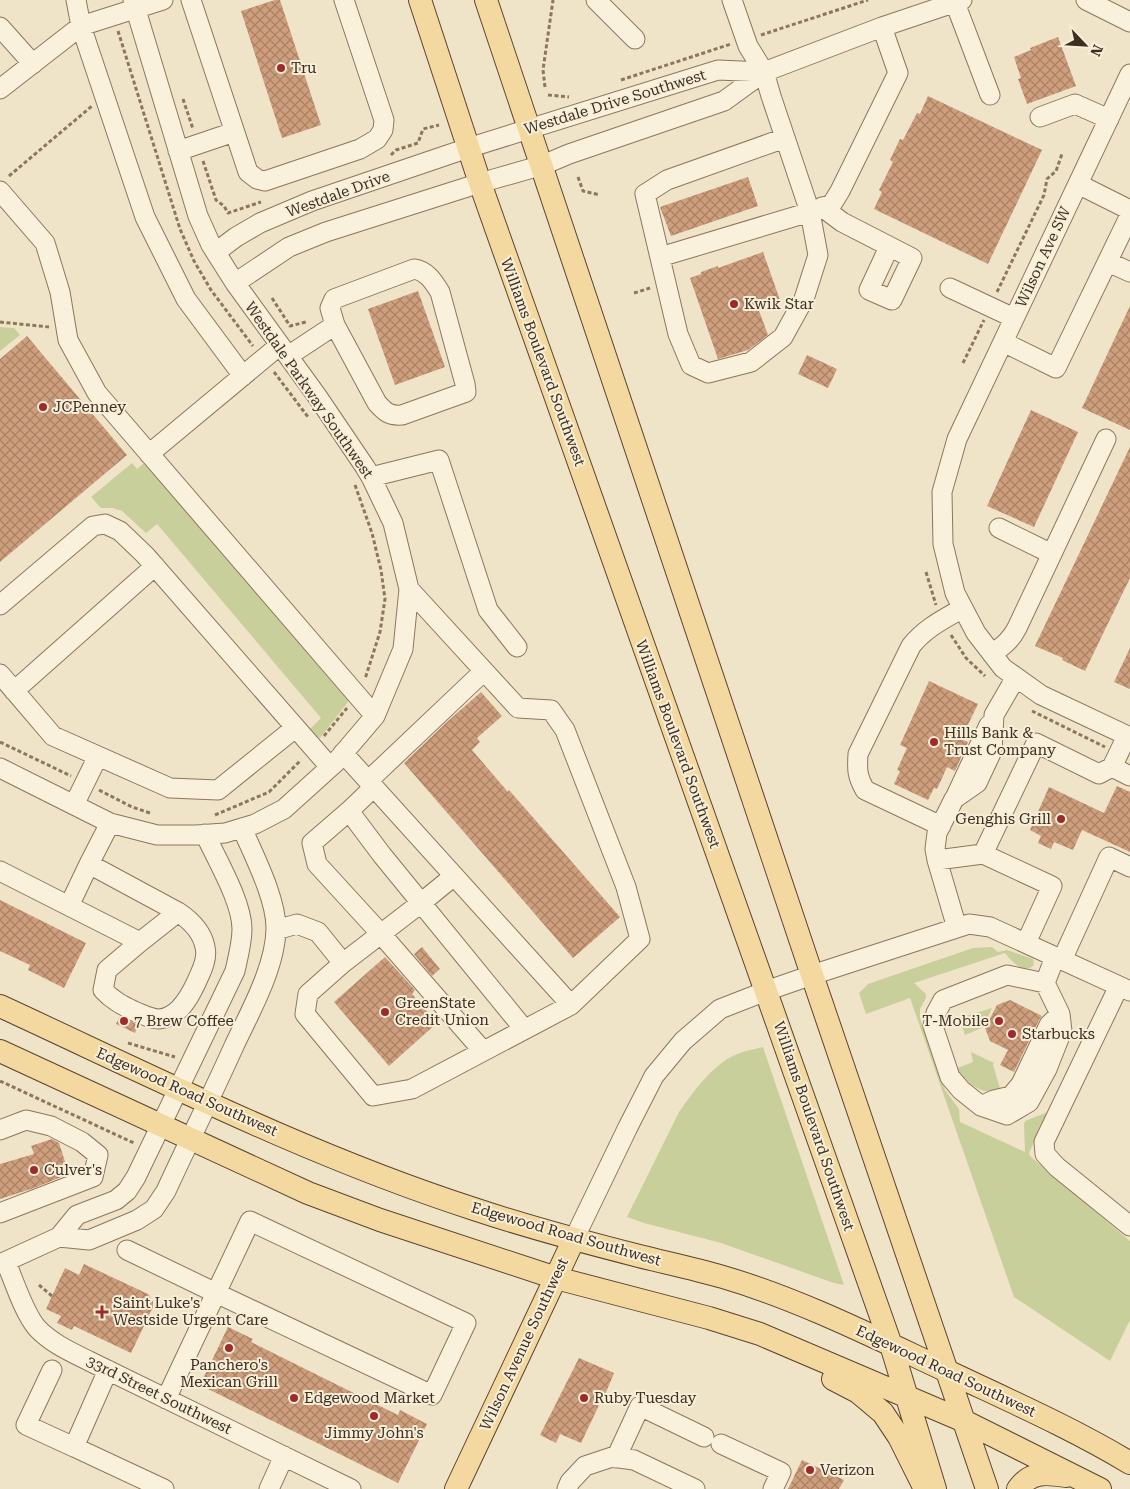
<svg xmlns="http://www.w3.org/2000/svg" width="1130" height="1489" viewBox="0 0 1130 1489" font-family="'Roboto Serif',serif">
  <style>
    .green { fill: #c9cf9b }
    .building { fill: url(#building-cross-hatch) }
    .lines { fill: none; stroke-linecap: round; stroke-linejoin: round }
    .minor-casing { stroke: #8d765c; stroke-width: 21 }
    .major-casing { stroke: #5b4430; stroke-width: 24 }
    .path { stroke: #8d765c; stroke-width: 3; stroke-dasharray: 4 2.5; stroke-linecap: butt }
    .minor { stroke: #faf1dc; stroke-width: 19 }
    .major { stroke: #f3d9a0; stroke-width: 22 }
    .poi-dot { fill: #9e2a2b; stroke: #f7eed8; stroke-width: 2 }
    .labels { text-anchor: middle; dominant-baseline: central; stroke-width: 4; stroke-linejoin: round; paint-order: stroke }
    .poi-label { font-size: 15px; fill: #3d2e20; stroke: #f7eed8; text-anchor: start }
    .street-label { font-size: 15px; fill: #3d2e20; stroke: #f7eed8 }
  </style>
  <defs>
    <pattern id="building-cross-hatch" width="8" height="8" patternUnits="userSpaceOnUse" patternTransform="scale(1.25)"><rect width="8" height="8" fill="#cf9f7d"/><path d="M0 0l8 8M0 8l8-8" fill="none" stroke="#a98266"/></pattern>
  </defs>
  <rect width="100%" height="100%" fill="#f0e4c8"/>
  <path class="green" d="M0 327 14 328 20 335 0 351Z
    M148 460 351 698 320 738 311 733 309 730 321 718 157 524 146 533 122 511 112 508H101L91 497 132 463 137 469Z
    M992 947 998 952 1007 950 1033 959 1034 965C1024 975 1011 961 1005 953L914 983 926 994V998L920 1009V1018L945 1090 959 1109 960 1122 1025 1152 1024 1124 1025 1121 1048 1112 1029 1153 1030 1156 1130 1241V1320L1110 1361 1014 1297 910 998 866 1014 859 993 868 984 973 948Z
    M992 1008 984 1027 965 1035 959 1018Z
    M763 1047 844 1285 834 1283 721 1243 644 1223 627 1217 679 1112C694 1091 715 1061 740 1053 748 1050 756 1049 763 1047Z
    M971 1052 994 1063 993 1065 1001 1092C997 1092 993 1093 989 1092 976 1090 963 1079 955 1069L973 1062Z"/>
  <path class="building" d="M275 0H280L321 125 282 138 241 11Z
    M1058 37 1076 86 1027 104 1018 79 1021 78 1014 57 1031 50 1030 48Z
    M928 96 1042 150 988 264 874 209 882 192 879 190 893 162 890 160 900 139 903 140 917 113 920 114Z
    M748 177 758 206 671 236 660 207Z
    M763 252 780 300 758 308 768 335 748 350 718 359 690 278 701 274V272L718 266V268Z
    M418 291 445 367 395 385 368 309Z
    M1130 306V430L1082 408Z
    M27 336 127 455 0 562V359Z
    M807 355 837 369 828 388 798 374Z
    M1031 410 1078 432 1034 527 987 506Z
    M1130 447V578L1085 671 1062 660 1063 658 1035 646Z
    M1130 648V689L1114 682Z
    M929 681 978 704 961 739 968 742 955 771 947 767 937 789 934 788 928 800 894 784 900 771 897 770 907 748 900 745Z
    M481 692 502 716 477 738 480 742 472 750 508 792 509 790 620 917 573 958 404 763 447 722Z
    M1117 786 1130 792V852L1082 830 1073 850 1054 842 1051 849 1038 843 1041 836 1030 830 1049 787 1104 813Z
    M0 900 86 943 64 988 28 970 30 965 0 951Z
    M422 947 440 969 432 976 414 954Z
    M385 957 415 990 412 994 437 1023 389 1066 334 1002Z
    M1010 1000 1042 1016 1039 1020 1014 1072 1000 1065 1008 1050 990 1041 985 1028 997 1005Z
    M120 1016 138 1025 135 1033 116 1024Z
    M52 1139 59 1143 69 1174 34 1188 0 1199V1164L34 1154 31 1146Z
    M84 1264 148 1294 151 1298 153 1302V1307L131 1353 74 1326 72 1330 57 1323 61 1316 46 1309 65 1268 79 1275Z
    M228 1327 253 1339 251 1342 398 1415 400 1410 427 1424 398 1483 200 1385Z
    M579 1358 614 1373 602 1402 601 1401 581 1443 560 1434 556 1443 540 1435Z
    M802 1460 844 1480 839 1489H788Z"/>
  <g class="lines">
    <defs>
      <path id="minor" d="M76 0 81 26 145 217 186 299 243 376
        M191 0 248 172 257 179 265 181 360 149 377 139 383 130 384 120 344 0
        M596 0 635 39
        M732 0 748 46 764 72 771 96 810 212 832 204 840 191 898 73 882 27
        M954 0 990 95
        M1086 0 1130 22
        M0 27 33 64
        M1130 74 957 439 942 492 943 544 955 593 976 633 1003 668 1041 695 1130 737
        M0 89 81 26 163 0
        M1040 117 1075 104 1109 119
        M178 151 234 132
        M1078 184 1130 210
        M0 191 45 243 60 292 68 340 97 393 375 716
        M822 207 842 222 912 258 892 300 869 290 889 247
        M216 252 236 237 260 223 312 201 468 148 718 70 764 72
        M660 257 810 212 818 255 804 299 783 337 751 362 708 373 691 365 678 334 645 194 667 180 785 138
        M1108 262 1130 272
        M235 283 289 247 326 232 480 183 543 165 569 154 724 101 764 72 882 27 962 0
        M950 288 1014 318
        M1003 342 1056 368 1130 215
        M288 356 335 325 330 308 334 299 414 269C427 271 433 281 440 292L465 384 466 392 402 415C389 416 385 412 377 403L335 325
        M149 454 280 345
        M371 477 439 460 488 610 517 647
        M999 528 1052 554
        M0 605 93 526 105 524 120 531 145 555 330 767
        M992 654C1003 646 1011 640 1017 628L1106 439
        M0 674 53 736 170 788 218 790 295 728
        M14 691 155 566
        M343 753 571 1005
        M1112 767 1130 776
        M0 768 110 823 157 835H196L225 833 255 824 284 809 335 763 375 716 403 649 409 589 393 523 371 477 365 467 317 396 235 283 211 245 198 216 133 0
        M368 781 484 671
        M374 787 349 811 382 855 524 1029
        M955 798 989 725
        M74 805 98 756
        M349 811 312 843 317 864 381 934 483 1051
        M941 826 865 790C857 776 857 770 858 754L911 646C925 628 944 619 963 608
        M983 854 1052 886 1026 943
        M937 860 983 854 1036 743 1099 774 1112 767 1127 736
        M89 864 110 823
        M0 871 140 942 178 912 89 864 69 906
        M957 928 937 860 935 849 937 833 954 799 977 783 992 751 994 715 1016 677
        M276 930 297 924 318 932 343 963 308 994 305 1014 373 1096 412 1089 571 1005 640 939 626 887 565 730 551 710 518 708 409 589
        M140 942 107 970 103 990C112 1000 122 1005 134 1011 142 1014 150 1019 159 1019 178 1018 189 998 196 983 201 972 208 959 205 947 202 931 190 920 178 912
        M1062 960 1109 857 1130 867
        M343 963 421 903 454 876
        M1045 983 1007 975 943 1000 936 1013 933 1026 950 1077 961 1090 981 1106 1007 1115 1029 1102 1047 1069 1062 1031 1060 1014 1045 983 1055 957
        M1119 986 1044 1142 1045 1154 1057 1167 1130 1226
        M981 1106 994 1100 1011 1096 1021 1084 1049 1025 1060 1014
        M0 1130 26 1120 51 1126 82 1142 98 1155 93 1177 0 1213
        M59 1237 89 1240 137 1220 154 1209 166 1191C188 1143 212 1095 234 1046 250 1012 276 966 276 928 276 898 254 856 242 828
        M574 1239 628 1127 654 1076 683 1041 720 1009 766 991 812 975 969 924 990 927 1130 991
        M127 1250 216 1293 250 1221 466 1323 432 1395 216 1293 166 1399
        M6 1262C14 1281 24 1313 37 1328 51 1343 71 1352 89 1361L351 1489
        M0 1264 59 1237 77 1215 116 1200 127 1191 136 1177 235 971C238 957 242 943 242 929 242 902 217 860 205 834
        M52 1370 26 1425 74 1447
        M108 1370 74 1447 164 1489
        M721 1444 781 1472 773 1489
        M616 1458 640 1406 704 1437
        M269 1489 284 1456
        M567 1489 570 1482 585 1466 612 1457 634 1460 695 1489"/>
      <path id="major" d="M420 0 480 183 891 1345 935 1489
        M486 0 812 975 987 1489
        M0 1006C156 1078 310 1156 474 1209 528 1227 584 1242 639 1256 667 1263 695 1269 723 1277 801 1300 876 1338 949 1372 1010 1401 1072 1428 1130 1463
        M0 1051 308 1193 380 1220 556 1278 709 1318 760 1334 964 1421 1100 1489
        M833 1379 858 1392 883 1413 899 1437 924 1487
        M456 1489 574 1239
        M1018 1489C1031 1471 1046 1473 1066 1476"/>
    </defs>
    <use href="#minor" class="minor-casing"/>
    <use href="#major" class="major-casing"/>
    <path class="path" d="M118 31 180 229 194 261 211 290 253 346
      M761 35 868 0
      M621 80 731 44
      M545 87 543 70 553 0
      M548 95 569 97
      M183 99 193 129
      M391 155 396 150 418 143 423 129 439 125
      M203 161 216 200 224 206 228 213 261 202
      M9 176 92 106
      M578 177 583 191 600 195
      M997 292 1044 195 1047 179 1056 171 1062 154
      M634 293 650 288
      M272 298 290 326 306 322
      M0 322 49 327
      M963 363 984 320
      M274 372 308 417
      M355 485 372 533 381 570 385 599 380 632 365 679
      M926 572 936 605
      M951 635 966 658 985 676
      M1032 711 1105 747
      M324 736 347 708
      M0 742 71 776
      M99 790 132 807 150 813
      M215 815 269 792 301 760
      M128 1043 175 1057
      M0 1081 134 1143
      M39 1285 52 1296"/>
    <use href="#minor" class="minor"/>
    <use href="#major" class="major"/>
  </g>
  <g class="poi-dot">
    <circle cx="281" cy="68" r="5"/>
    <circle cx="734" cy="304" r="5"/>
    <circle cx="43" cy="407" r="5"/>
    <circle cx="934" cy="742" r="5"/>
    <circle cx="1061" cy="819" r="5"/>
    <circle cx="385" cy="1012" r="5"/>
    <circle cx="124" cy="1021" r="5"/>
    <circle cx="999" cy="1021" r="5"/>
    <circle cx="1012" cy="1034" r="5"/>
    <circle cx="34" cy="1170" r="5"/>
    <path d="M99.5 1304.5h5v5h5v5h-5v5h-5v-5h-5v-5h5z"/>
    <circle cx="229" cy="1348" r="5"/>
    <circle cx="294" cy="1398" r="5"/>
    <circle cx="584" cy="1398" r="5"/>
    <circle cx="374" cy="1416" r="5"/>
    <circle cx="810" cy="1470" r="5"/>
  </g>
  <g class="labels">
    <g class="poi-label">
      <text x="291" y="68">Tru</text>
      <text x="744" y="304">Kwik Star</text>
      <text x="53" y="407">JCPenney</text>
      <text x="944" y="733">Hills Bank &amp;<tspan x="944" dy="17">Trust Company</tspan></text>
      <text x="1051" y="819" text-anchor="end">Genghis Grill</text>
      <text x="395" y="1003">GreenState<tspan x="395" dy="17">Credit Union</tspan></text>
      <text x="134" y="1021">7 Brew Coffee</text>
      <text x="989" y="1021" text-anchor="end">T-Mobile</text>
      <text x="1022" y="1034">Starbucks</text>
      <text x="44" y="1170">Culver's</text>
      <text x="113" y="1303">Saint Luke's<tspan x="113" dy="17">Westside Urgent Care</tspan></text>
      <text x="229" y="1365" text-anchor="middle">Panchero's<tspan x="229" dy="17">Mexican Grill</tspan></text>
      <text x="304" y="1398">Edgewood Market</text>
      <text x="594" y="1398">Ruby Tuesday</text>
      <text x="374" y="1433" text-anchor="middle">Jimmy John's</text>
      <text x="820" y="1470">Verizon</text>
    </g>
    <g class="street-label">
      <text transform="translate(615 102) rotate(-17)">Westdale Drive Southwest</text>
      <text transform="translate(338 194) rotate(-20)">Westdale Drive</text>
      <text transform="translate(1043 257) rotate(-65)">Wilson Ave SW</text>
      <text transform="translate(543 362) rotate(70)">Williams Boulevard Southwest</text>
      <text transform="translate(309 390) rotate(55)">Westdale Parkway Southwest</text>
      <text transform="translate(678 744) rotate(70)">Williams Boulevard Southwest</text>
      <text transform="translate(187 1092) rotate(24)">Edgewood Road Southwest</text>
      <text transform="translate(814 1126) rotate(71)">Williams Boulevard Southwest</text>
      <text transform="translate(566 1234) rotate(16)">Edgewood Road Southwest</text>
      <text transform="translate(524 1344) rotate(-65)">Wilson Avenue Southwest</text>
      <text transform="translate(946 1371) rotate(25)">Edgewood Road Southwest</text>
      <text transform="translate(159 1395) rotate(26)">33rd Street Southwest</text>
    </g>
  </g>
  <g transform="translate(1085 45) rotate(115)" stroke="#f7eed8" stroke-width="4" paint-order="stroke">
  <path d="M0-4L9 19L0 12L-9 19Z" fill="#3d2e20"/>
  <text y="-8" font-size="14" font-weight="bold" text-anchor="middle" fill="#3d2e20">N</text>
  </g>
</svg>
